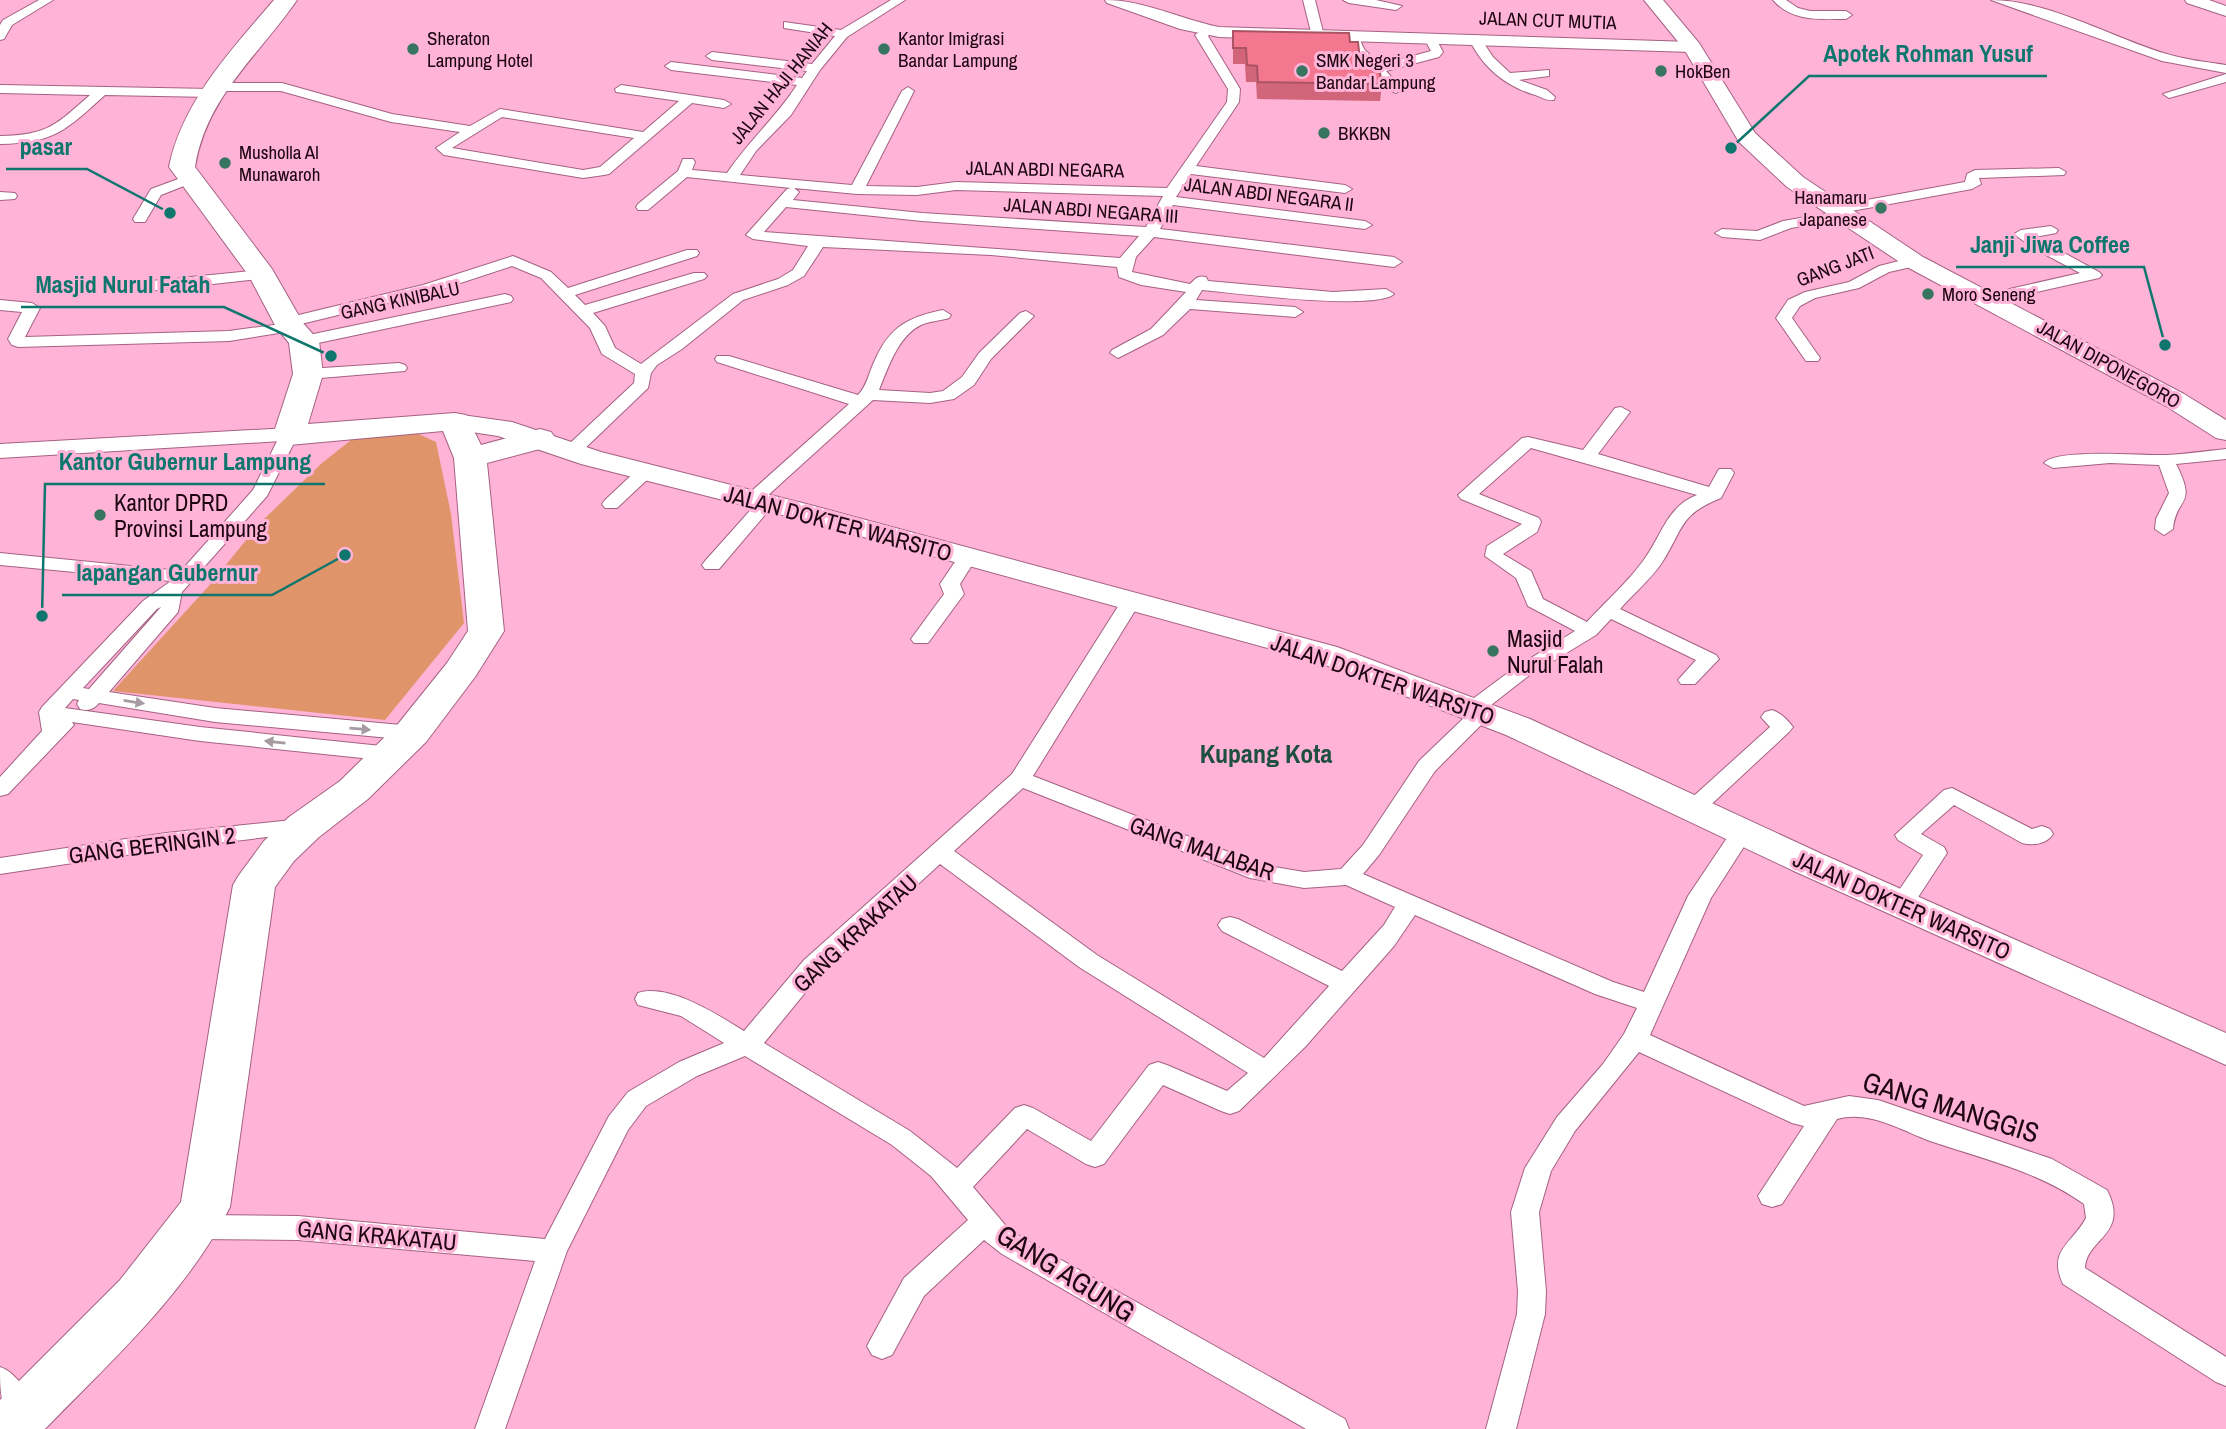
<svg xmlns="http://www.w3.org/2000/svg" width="2226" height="1429" viewBox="0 0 2226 1429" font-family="'Archivo Narrow',sans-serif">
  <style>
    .green { fill: #df946a }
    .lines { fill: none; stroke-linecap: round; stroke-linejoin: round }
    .street-casing { stroke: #a56183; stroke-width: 2 }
    .secondary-casing { stroke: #a56183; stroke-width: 2 }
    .primary-casing { stroke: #a56183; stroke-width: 2 }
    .highway-casing { stroke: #a56183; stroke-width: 2 }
    .street { fill: #fff; fill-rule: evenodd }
    .secondary { fill: #fff; fill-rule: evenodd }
    .primary { fill: #fff; fill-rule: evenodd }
    .highway { fill: #fff; fill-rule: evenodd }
    .wall { fill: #d1667b }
    .building { fill: #f3778f; stroke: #aa5364; stroke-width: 2 }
    .oneway { fill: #a59ba0 }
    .poi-dot { fill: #387560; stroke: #feb3d7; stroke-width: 2.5 }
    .labels { text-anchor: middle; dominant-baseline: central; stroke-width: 6; stroke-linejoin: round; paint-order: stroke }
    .far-street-label { font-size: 19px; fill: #1d0512; stroke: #feb3d7 }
    .far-poi-label { font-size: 19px; fill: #1d0512; stroke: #feb3d7; text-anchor: start }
    .poi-label { font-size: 23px; fill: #1d0512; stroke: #feb3d7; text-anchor: start }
    .street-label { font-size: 23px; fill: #1d0512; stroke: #feb3d7 }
    .quarter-label { font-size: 26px; font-weight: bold; fill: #1e4f40; stroke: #feb3d7 }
    .near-street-label { font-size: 28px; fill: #1d0512; stroke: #feb3d7 }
    .leader { fill: none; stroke: #0f766e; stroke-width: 2.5 }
    .callout-dot { fill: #0f766e; stroke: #feb3d7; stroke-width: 2.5 }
    .callout-label { font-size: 24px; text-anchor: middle; font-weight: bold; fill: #0f766e; stroke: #feb3d7; stroke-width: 6; stroke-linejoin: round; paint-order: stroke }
  </style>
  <rect width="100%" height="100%" fill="#feb3d7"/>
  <path class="green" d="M410 430 436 442 451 514 464 623 385 720 113 691 207 588 261 522 322 463 360 433Z"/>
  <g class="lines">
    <defs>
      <path id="street" d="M39 0H53L12 25 4 39 0 40V25L3 20Z
        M891 0H905L847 37 820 70 791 115 756 151 740 175 852 185 902 91 908 87 914 91 866 186 917 187 956 182 1167 188 1227 102 1228 89 1195 35 1206 27 1212 31 1208 36 1240 89 1239 102 1196 166 1345 185 1352 189 1345 193 1191 174 1176 197 1365 221 1372 225 1365 229 1173 205 1160 229 1394 257 1402 262 1394 267 1154 237 1136 257 1132 272 1190 284C1196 278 1198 275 1206 277L1208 281 1333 292 1386 289 1394 294C1376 311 1233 293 1202 290L1196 300 1295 307 1303 312 1295 317 1190 309 1163 335 1118 358 1110 353 1112 350 1151 329 1186 292 1141 285 1119 277 1117 267 991 255 823 247 804 276 788 285 743 300 682 349 657 365 651 373 648 388 579 454 573 455 564 450 567 446 634 383 635 374 602 354 590 328 541 278 512 266 433 292 297 325V330L229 341 18 347 12 345 8 339 22 312 0 310V300L32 303 40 308 25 337 229 331 281 324 282 319 423 285 513 256 551 272 568 288 687 250H697L699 253 697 256 575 295 585 305 694 273H704L707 276 704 279 593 313 605 326 615 348 641 364 733 294 778 279 793 270 808 246 753 239 746 235 787 189 791 188 687 177 648 210H638L636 207 638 204 678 171 683 159H693L695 162 692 170 727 173C748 142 776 117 797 85L671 70 665 66 671 62 802 78 807 71 712 60 706 56 712 52 812 64 835 36 784 28V22L841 30ZM794 188 857 194 917 195 956 190 1163 196 1146 227 922 213 793 200 799 192ZM786 207 922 221 1139 236 1120 258 764 232Z
        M1303 0H1315L1324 36 1322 39 1312 36Z
        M1343 0H1376L1402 6 1396 10 1349 3Z
        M1773 0H1786L1798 8 1810 11H1846L1852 15 1846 19C1819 19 1792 22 1773 0Z
        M1991 0C2049 0 2112 38 2167 54 2186 60 2207 62 2226 65V73L2162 61Z
        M1353 32 1357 33 1364 49 1380 65 1431 51 1424 38 1430 34 1434 35 1443 52 1439 57 1386 71 1402 89 1396 93C1378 86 1353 54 1347 36Z
        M1475 35 1479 36 1493 57 1510 73 1549 70V76L1519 80 1547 90 1555 97 1554 100C1545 101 1540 96 1532 94 1504 85 1482 66 1469 39Z
        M2226 74V82L2169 98 2163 94Z
        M217 83H282L392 114 470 126 500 109 643 132 679 101 616 92 615 89 621 85 724 100 731 104 724 108 692 103 609 174 604 175 583 178 444 155 436 148 460 132 391 122 281 91H217V96L212 97 105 95C66 130 55 143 0 144V136C48 135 56 125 90 95L0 93V85L212 89V84ZM502 117 634 138 600 167 583 170 452 148Z
        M2059 168 2066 172 2064 175 1979 178 1981 184 1972 189 1846 212V218L1791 228 1760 240 1722 237 1715 233 1722 229 1757 231 1783 221 1829 213V207L1834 206 1965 182 1967 174 1975 170Z
        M189 175 196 179 194 182 161 195 145 222H135L133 219 151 189Z
        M0 192 15 193 17 196 15 199 0 200Z
        M2051 226 2058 230 2056 233 2035 237 2099 272 2102 275 2099 278 1988 303 1983 301 1980 298 1983 295 2080 273 2033 248 2014 234 2021 230Z
        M1915 257 1920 259 1923 262 1920 265 1889 272 1859 288 1815 298 1800 306 1792 318 1820 358 1818 361H1806L1776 318 1788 300 1805 292 1849 282 1879 266Z
        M262 270 270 275 267 278 131 293 123 288 131 283Z
        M505 294 511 296 513 299 511 302 304 346 296 341 304 336Z
        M943 310 951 315 949 318C940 321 929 321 921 325 898 336 888 368 879 390L930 393 943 391 962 377 979 353 1020 313 1026 311 1034 316 991 359 974 385 954 399 930 403 873 400 765 498 772 499 775 503 719 569H705L702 565 705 561 755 505 746 504 743 500 746 496 849 404 717 362 715 359 717 356H729L858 395C867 386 869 372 875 360 890 326 909 317 943 310Z
        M399 363 405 365 407 368 405 371 308 379 300 374 308 369Z
        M1621 407 1630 412 1598 454 1709 487 1719 469H1731L1734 473 1721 498C1678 515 1684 529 1661 564 1650 580 1633 594 1620 609L1716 655 1719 659 1695 684H1681L1678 680 1696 660 1611 619 1596 635 1527 677 1486 709 1490 714 1487 719 1435 771 1379 855 1363 874 1613 982 1644 992 1688 896 1735 826 1743 823 1751 826 1754 831 1711 898 1650 1035 1804 1106 1849 1096 1878 1100 2052 1159 2107 1190C2130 1235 2086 1238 2085 1268L2226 1357V1386L2216 1382 2063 1284C2047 1250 2073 1243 2086 1218L2084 1204C2038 1171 1983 1159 1930 1141 1901 1130 1869 1110 1837 1119L1782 1204 1772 1207 1762 1204 1758 1196 1804 1126 1792 1123 1639 1052 1575 1131 1551 1171 1539 1212 1546 1291 1545 1314 1516 1429H1486L1517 1314 1518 1291 1511 1212 1525 1168 1557 1117 1603 1064 1624 1034 1637 1008 1595 994 1415 915 1394 946 1305 1047 1239 1111 1230 1114 1221 1111 1163 1085 1104 1164 1095 1167 1086 1164 1027 1129 973 1187 1006 1226 1022 1238 1345 1419 1349 1429H1306L1002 1254 984 1240 924 1296 892 1355 882 1359 872 1355 867 1346 904 1278 968 1220 931 1176 892 1145 745 1056 697 1076 646 1106 628 1130 567 1251 505 1429H475L535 1261 298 1240 193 1239 183 1235 179 1227 183 1219 193 1215 298 1216 545 1239 609 1116 628 1092 679 1062 724 1043 681 1016 638 1005 635 999 638 993C669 983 718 1015 744 1031L804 960 1012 774 1124 597H1138L1141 601 1033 776 1262 865 1304 872 1341 869 1363 845 1419 761 1468 714 1463 709 1466 704 1513 669 1575 631 1528 606 1516 578 1485 556 1487 546 1522 524 1461 499 1458 495 1522 438 1528 437 1583 450 1615 408ZM1531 448 1697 495C1666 507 1662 536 1643 561 1627 583 1605 602 1587 622L1543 599 1531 571 1503 554 1537 532 1541 522 1539 518 1479 494ZM1023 788 1250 878 1304 888 1346 885 1395 907 1384 925 1342 971 1238 919 1230 917 1222 919 1218 925 1222 931 1329 986 1264 1058 1097 955 954 851ZM940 864 1079 967 1248 1073 1227 1091 1167 1065 1158 1062 1149 1065 1091 1141 1033 1108 1024 1105 1015 1108 957 1168 910 1131 764 1043 822 972Z
        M289 430 298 435 267 496 182 592 178 612 109 692 215 708 412 726 420 728 423 733 420 738 412 740 215 722 99 703C93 710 88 711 80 709L77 704 79 700 73 699 65 708 200 727 391 747 399 749 402 754 399 759 391 761 200 741 72 722 74 725 8 794 0 796V777L42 731 39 712 42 707 143 601 171 581 0 565V553L181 571 253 490 280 435ZM161 607 89 689 83 688 157 609Z
        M2226 449V459L2176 464C2198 507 2176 496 2173 529L2164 535 2155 529 2156 519 2169 493 2159 465 2110 463 2053 468 2044 463C2057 448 2144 456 2167 455 2186 454 2206 451 2226 449Z
        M645 467 654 472 651 476 617 508H605L602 504 605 500 639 468Z
        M968 551 977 557 960 584 964 594 928 643H914L911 639 944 594 940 584 961 553Z
        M1772 710C1781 713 1787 719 1793 727L1789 732 1702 813 1694 815 1686 813 1683 808 1686 803 1770 727 1761 717 1765 712Z
        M1952 788 2032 829 2042 826 2050 829 2053 834C2047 844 2033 846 2022 843L1954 805 1921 834 1944 847 1947 853 1909 911 1901 913 1893 911 1889 905 1923 855 1898 840 1895 835 1944 790Z
        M302 819 310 822 313 827 310 832 166 849 0 874V858L166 833Z
        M0 1367C18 1373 30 1397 38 1414L34 1424 23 1428C0 1418 0 1391 0 1367Z"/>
      <path id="secondary" d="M1105 0C1144 0 1180 19 1219 27L1692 42 1701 47 1692 52 1219 37 1180 29 1107 3Z
        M2185 0H2209L2226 6V16L2187 3Z
        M289 428 298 430 301 435 298 440 0 458V444Z"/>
      <path id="primary" d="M1644 0H1663L1699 43 1755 133 1803 177 1923 257 2184 394 2226 420V440L2216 438 2166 406 1907 267 1787 187 1739 142 1684 49Z
        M455 414 512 422 601 452 814 506 1337 647 1530 719 1822 854 2226 1033V1065L1796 872 1506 735 1315 661 794 518 581 464 498 436 445 428 441 422 445 416Z"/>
      <path id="highway" d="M274 0H297C259 55 206 97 195 167L272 269 303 323 319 341 323 374 308 424 455 413 466 415 481 445 540 429 551 432 556 439 551 446 487 463 504 631 475 677 426 742 368 799 319 837 294 861 275 887 230 1207C186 1294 112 1360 45 1429H0V1400L120 1280 181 1202 233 885 239 875 264 841 289 817 340 781 398 724 447 663 468 631 454 458 443 431 289 445 278 442 273 435 293 374 289 343 276 327 249 276 169 167C182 102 232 49 274 0Z"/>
    </defs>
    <use href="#street" class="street-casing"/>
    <use href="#secondary" class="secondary-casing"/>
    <use href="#primary" class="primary-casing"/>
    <use href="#highway" class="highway-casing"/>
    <use href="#street" class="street"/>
    <use href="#secondary" class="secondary"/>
    <use href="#primary" class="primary"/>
    <use href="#highway" class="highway"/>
  </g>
  <path class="wall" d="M1233 31 1350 42 1360 61 1382 84 1380 101 1257 99 1256 82H1246L1245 64H1233Z"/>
  <path class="building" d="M1233 31 1349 33 1350 42H1358L1360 61H1373L1379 67 1382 84 1258 82 1257 66 1247 65 1246 48H1233Z"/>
  <defs><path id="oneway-solid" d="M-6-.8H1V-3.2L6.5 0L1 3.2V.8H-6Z" transform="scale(1.75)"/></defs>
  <g class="oneway">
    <use href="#oneway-solid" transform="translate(134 702) rotate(9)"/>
    <use href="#oneway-solid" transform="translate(360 729) rotate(5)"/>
    <use href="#oneway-solid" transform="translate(275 742) rotate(-174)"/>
  </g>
  <g class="poi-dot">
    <circle cx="413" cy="49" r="7"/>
    <circle cx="884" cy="49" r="7"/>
    <circle cx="1302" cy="71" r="7"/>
    <circle cx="1661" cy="71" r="7"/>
    <circle cx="1324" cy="133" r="7"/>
    <circle cx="225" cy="163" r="7"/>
    <circle cx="1881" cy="208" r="7"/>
    <circle cx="1928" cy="294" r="7"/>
    <circle cx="100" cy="515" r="7"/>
    <circle cx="1493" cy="651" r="7"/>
  </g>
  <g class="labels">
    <g class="far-street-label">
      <text transform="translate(1548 20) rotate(2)">JALAN CUT MUTIA</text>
      <text transform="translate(781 83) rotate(-51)">JALAN HAJI HANIAH</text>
      <text transform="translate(1045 169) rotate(1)">JALAN ABDI NEGARA</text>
      <text transform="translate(1269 194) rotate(7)">JALAN ABDI NEGARA II</text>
      <text transform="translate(1091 210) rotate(4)">JALAN ABDI NEGARA III</text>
      <text transform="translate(1835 266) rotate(-21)">GANG JATI</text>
      <text transform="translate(400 300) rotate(-12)">GANG KINIBALU</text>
      <text transform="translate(2109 364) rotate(29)">JALAN DIPONEGORO</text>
    </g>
    <g class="far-poi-label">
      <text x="427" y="38">Sheraton<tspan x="427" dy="22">Lampung Hotel</tspan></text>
      <text x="898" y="38">Kantor Imigrasi<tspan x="898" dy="22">Bandar Lampung</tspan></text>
      <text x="1316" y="60">SMK Negeri 3<tspan x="1316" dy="22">Bandar Lampung</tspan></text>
      <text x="1675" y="71">HokBen</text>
      <text x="1338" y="133">BKKBN</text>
      <text x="239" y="152">Musholla Al<tspan x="239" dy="22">Munawaroh</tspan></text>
      <text x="1867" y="197" text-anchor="end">Hanamaru<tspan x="1867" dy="22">Japanese</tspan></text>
      <text x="1942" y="294">Moro Seneng</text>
    </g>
    <g class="poi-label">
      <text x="114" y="502">Kantor DPRD<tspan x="114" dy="26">Provinsi Lampung</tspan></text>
      <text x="1507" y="638">Masjid<tspan x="1507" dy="26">Nurul Falah</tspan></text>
    </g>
    <g class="street-label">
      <text transform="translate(838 523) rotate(15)">JALAN DOKTER WARSITO</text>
      <text transform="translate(1383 679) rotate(19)">JALAN DOKTER WARSITO</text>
      <text transform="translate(152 845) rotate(-7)">GANG BERINGIN 2</text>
      <text transform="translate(1202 848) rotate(19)">GANG MALABAR</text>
      <text transform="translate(1902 905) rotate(24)">JALAN DOKTER WARSITO</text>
      <text transform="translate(855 933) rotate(-43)">GANG KRAKATAU</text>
      <text transform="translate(377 1235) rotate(5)">GANG KRAKATAU</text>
    </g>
    <g class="quarter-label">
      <text x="1266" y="753">Kupang Kota</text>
    </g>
    <g class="near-street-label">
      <text transform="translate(1951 1107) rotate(17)">GANG MANGGIS</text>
      <text transform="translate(1066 1273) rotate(32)">GANG AGUNG</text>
    </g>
  </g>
  <path class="leader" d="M1731 148L1809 76H2047M170 213L87 169H6M2165 345L2144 267H1956M331 356L224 307H21M42 616L45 484H325M345 555L272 595H62"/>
  <g class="callout-dot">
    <circle cx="1731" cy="148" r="7"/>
    <circle cx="170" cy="213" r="7"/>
    <circle cx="2165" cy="345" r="7"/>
    <circle cx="331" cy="356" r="7"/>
    <circle cx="42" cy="616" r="7"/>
    <circle cx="345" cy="555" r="7"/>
  </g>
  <g class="callout-label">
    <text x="1928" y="62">Apotek Rohman Yusuf</text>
    <text x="46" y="155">pasar</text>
    <text x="2050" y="253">Janji Jiwa Coffee</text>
    <text x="123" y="293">Masjid Nurul Fatah</text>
    <text x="185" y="470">Kantor Gubernur Lampung</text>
    <text x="167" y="581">lapangan Gubernur</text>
  </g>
</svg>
